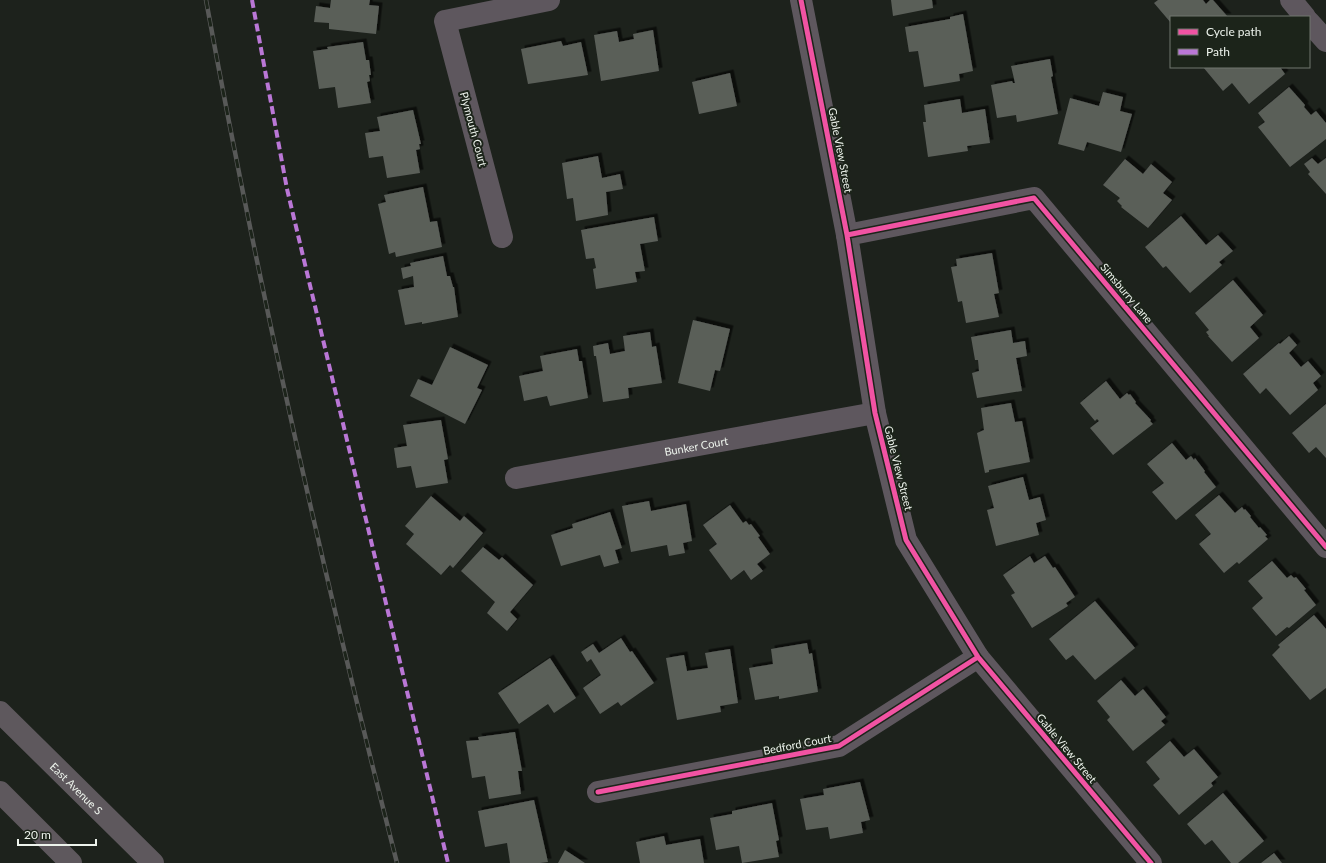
<svg xmlns="http://www.w3.org/2000/svg" width="1326" height="863" viewBox="0 0 1326 863" font-family="Lato,sans-serif">
  <style>
    .building { fill: #5a5e59; filter: url(#shadow) }
    .lines { fill: none; stroke-linecap: round; stroke-linejoin: round }
    .street { stroke: #5e575e; stroke-width: 22 }
    .primary { stroke: #5e585d; stroke-width: 22 }
    .rail-casing { stroke: #585958; stroke-width: 4.5 }
    .rail { stroke: #1c241a; stroke-width: 3; stroke-dasharray: 9; stroke-linecap: butt }
    .quiet { stroke: #ba77d6; stroke-width: 4; stroke-dasharray: 8 4; stroke-linecap: butt }
    .cycleway-casing { stroke: #1c241a; stroke-width: 8 }
    .cycleway { stroke: #f153a3; stroke-width: 5 }
    .labels { text-anchor: middle; dominant-baseline: central; stroke-width: 4; stroke-linejoin: round; paint-order: stroke }
    .street-label { font-size: 11px; fill: #edf3ec; stroke: #1c241a }
  </style>
  <defs>
    <filter id="shadow"><feDropShadow dx="3.5" dy="-3.5" stdDeviation="0" flood-color="#0009"/></filter>
  </defs>
  <rect width="100%" height="100%" fill="#1d221c"/>
  <path class="building" d="M331 0H370L369 5 379 6 376 34 329 29V23L314 22 316 6 330 8Z
    M891 0H932L933 8 893 16Z
    M1158 0H1203L1206 4 1210 0H1213L1228 17H1171V23L1154 3Z
    M963 14 973 71 959 74 960 81 924 87 918 51 909 52 905 27 950 19V17Z
    M653 30 659 71 601 81 594 35 617 31 619 42 634 39 633 34Z
    M561 41 563 46 581 42 588 75 528 84 521 49Z
    M363 42 366 60H369L371 75H369L370 81 367 82 371 103 338 108 335 87 319 89 313 51 328 49 327 47Z
    M1050 59 1053 76 1051 77 1058 114 1017 122 1016 115 997 118 991 85 1012 81 1013 83H1015L1011 66Z
    M1203 67H1280L1285 74 1249 104 1232 83 1223 91Z
    M730 73 737 106 699 114 692 82Z
    M1289 87 1305 105 1304 107 1311 115 1316 111 1326 123V139L1290 167 1258 127 1265 122 1258 113Z
    M1103 92 1123 97 1120 111 1132 114 1121 152 1087 142 1084 151 1058 144 1070 98 1099 106Z
    M960 99 962 113 985 109 990 143 967 146 968 151 928 157 923 122H926L924 105Z
    M413 110 421 144H419L420 149 416 150 420 173 387 178 383 156 369 158 365 133 380 131 377 117Z
    M598 156 602 178 620 174 623 189 606 192 608 215 576 221 573 198 567 199 562 163Z
    M1312 158 1318 164 1326 158V194L1308 174 1310 172 1304 164Z
    M1125 159 1143 174 1151 164 1172 182 1163 193 1172 200 1148 228 1121 207 1122 206 1117 201 1120 198 1103 185Z
    M423 187 430 222 437 221 442 247 396 257 395 252 389 254 378 204 386 202 384 195Z
    M1181 216 1206 245 1218 235 1233 251 1219 262 1222 265 1190 293 1166 266 1163 268 1145 247Z
    M654 217 658 241 640 244 645 271 635 272 637 282 596 289 593 269 596 268 594 258 586 259 581 230Z
    M992 253 999 293 994 294 999 317 966 323 962 301 958 302 951 267 957 266 956 259Z
    M443 256 447 276H450L453 287H454L458 317 422 324V322L405 325 398 290 414 287 413 276 403 279 401 268 411 266 410 263Z
    M1233 280 1263 315 1250 327 1259 338 1232 362 1208 336H1209L1206 332 1209 330 1195 313Z
    M693 320 730 329 720 371 715 370 710 391 678 383Z
    M1011 330 1013 343 1025 341 1027 356 1016 358 1022 391 977 398 972 373 979 371 978 360H975L971 337Z
    M650 332 652 347 656 346 662 383 628 388 629 398 603 402 596 356H594L593 346 608 343 610 354 625 351 623 336Z
    M1289 336 1297 345 1289 353 1301 367 1308 361 1321 376 1313 383 1318 390 1290 415 1266 388 1260 394 1243 374 1279 343 1280 344Z
    M450 347 488 365 477 388 482 390 465 424 410 396 418 379 432 385Z
    M577 349 579 361H582L588 398 550 406 547 396 524 401 519 376 543 371 540 356Z
    M1106 381 1120 399 1127 393 1129 395 1130 394 1136 402 1135 403 1151 420 1150 421 1153 424 1113 455 1090 428 1099 421 1097 419 1095 421 1080 403Z
    M1011 403 1015 422 1022 421 1030 462 989 470V472L985 473 977 433 984 430 981 408Z
    M1326 404V458L1316 447 1309 453 1292 433Z
    M441 420 448 459 444 460 448 483 416 488 411 466 397 468 394 448 407 446 403 425Z
    M1172 443 1186 460 1191 456 1194 460 1195 458 1205 471 1204 472 1216 487 1176 520 1152 492 1164 483 1147 464Z
    M1023 477 1029 500 1040 497 1046 520 1036 523 1039 535 996 546 987 510 994 508 988 486Z
    M1219 495 1235 513 1242 507 1244 510 1245 509 1251 516 1250 517 1259 528 1260 527 1267 535 1265 536 1268 539 1239 564 1237 562 1224 573 1199 544 1211 534 1195 515Z
    M431 496 460 521 464 516 483 533 453 568 450 565 441 575 406 544 414 534 405 526Z
    M649 501 651 511 686 504 692 541 683 543 685 553 669 556 667 545 631 552 622 506Z
    M730 505 743 523 746 521 749 525 751 524 760 536 758 537 770 554 757 564 763 571 751 580 744 570 731 580 709 550 717 544 703 525Z
    M610 512 622 548 615 550 619 563 604 567 600 555 561 566 551 535 573 528 572 524Z
    M483 547 499 560 502 557 533 585 510 612 517 619 507 631 487 613 495 602 461 571Z
    M1030 556 1034 563 1045 556 1053 568 1055 567 1075 597 1066 603 1068 606 1032 628 1011 595 1015 593 1003 575Z
    M1272 561 1287 578 1291 575 1294 578 1296 577 1306 589 1304 590 1316 605 1289 628 1287 627 1276 636 1252 608 1263 598 1248 581Z
    M1095 601 1135 648 1095 680 1073 655 1066 660 1049 639Z
    M1314 615 1326 629V688L1310 700 1272 655 1280 647 1278 645Z
    M621 638 630 652 632 651 654 683 621 706 618 702 600 714 583 688 601 675 591 659 587 662 581 652 593 644 599 653Z
    M807 643 809 654 812 653 818 692 779 699V696L755 700 749 668 773 664 771 649Z
    M730 649 738 703 720 706 721 712 677 720 666 658 684 655 687 671 708 668 705 653Z
    M550 658 576 698 554 713 548 704 519 724 498 693Z
    M1121 680 1135 696 1143 689 1166 717 1161 721 1165 725 1133 751 1107 720 1110 717 1097 701Z
    M515 732 522 771H518L521 794 489 799 485 776 472 778 466 741 479 740 478 737Z
    M1170 741 1184 757 1194 749 1218 777 1211 783 1213 786 1179 815 1153 785 1160 779 1146 762Z
    M860 782 870 820 861 822 863 833 830 839 828 827 806 830 800 799 824 795 823 789Z
    M1223 793 1264 841 1238 863H1231L1212 840 1205 845 1187 824Z
    M534 800 548 862 540 863H510L507 843 485 847 478 811Z
    M772 803 779 840 776 841 779 857 742 863 739 846 716 850 710 818 732 814V811Z
    M664 836 666 845 700 839 704 863H640L636 842Z
    M565 850 585 863H558Z
    M1274 853 1282 863H1261Z"/>
  <g class="lines">
    <g class="street">
      <path d="M801 0 847 235 875 413 906 540 978 657 1151 863"/>
      <path d="M1291 0 1305 17"/>
      <path d="M1309 22 1326 41"/>
      <path d="M847 235 1034 198 1326 547"/>
      <path d="M502 237 445 21 549 0"/>
      <path id="s1" d="M516 478 875 413"/>
      <path d="M598 792 839 746 978 657"/>
    </g>
    <g class="primary">
      <path id="s2" d="M0 712 153 863"/>
      <path d="M0 792 71 863"/>
    </g>
    <defs>
      <path id="rail" d="M206 0C259 290 324 577 397 863"/>
    </defs>
    <use href="#rail" class="rail-casing"/>
    <use href="#rail" class="rail"/>
    <path class="quiet" d="M252 0 287 189 448 863"/>
    <defs>
      <path id="cycleway" d="M801 0 847 235 875 413 906 540 978 657 1151 863
        M847 235 1034 198 1326 547
        M598 792 839 746 978 657"/>
    </defs>
    <use href="#cycleway" class="cycleway-casing"/>
    <use href="#cycleway" class="cycleway"/>
  </g>
  <g class="labels">
    <g class="street-label">
      <text transform="translate(474 129) rotate(75)">Plymouth Court</text>
      <text transform="translate(841 150) rotate(79)">Gable View Street</text>
      <text transform="translate(1127 293) rotate(50)">Simsburry Lane</text>
      <text stroke="none"><textPath href="#s1" startOffset="183">Bunker Court</textPath></text>
      <text transform="translate(899 468) rotate(76)">Gable View Street</text>
      <text transform="translate(797 744) rotate(-11)">Bedford Court</text>
      <text transform="translate(1067 748) rotate(50)">Gable View Street</text>
      <text stroke="none"><textPath href="#s2" startOffset="108">East Avenue S</textPath></text>
    </g>
  </g>
  <rect x="1170" y="16" width="140" height="52" fill="#1c241a" stroke="#70776e"/>
  <rect x="1178" y="29" width="20" height="6" fill="#f153a3" stroke="#70776e"/>
  <text x="1206" y="36" font-size="12" fill="#edf3ec">Cycle path</text>
  <rect x="1178" y="49" width="20" height="6" fill="#ba77d6" stroke="#70776e"/>
  <text x="1206" y="56" font-size="12" fill="#edf3ec">Path</text>
  <path d="M18 839v6h78v-6" fill="none" stroke="#edf3ec" stroke-width="2"/>
  <text x="24" y="839" font-size="12" fill="#edf3ec" stroke="#1c241a" stroke-width="3" paint-order="stroke">20 m</text>
</svg>
